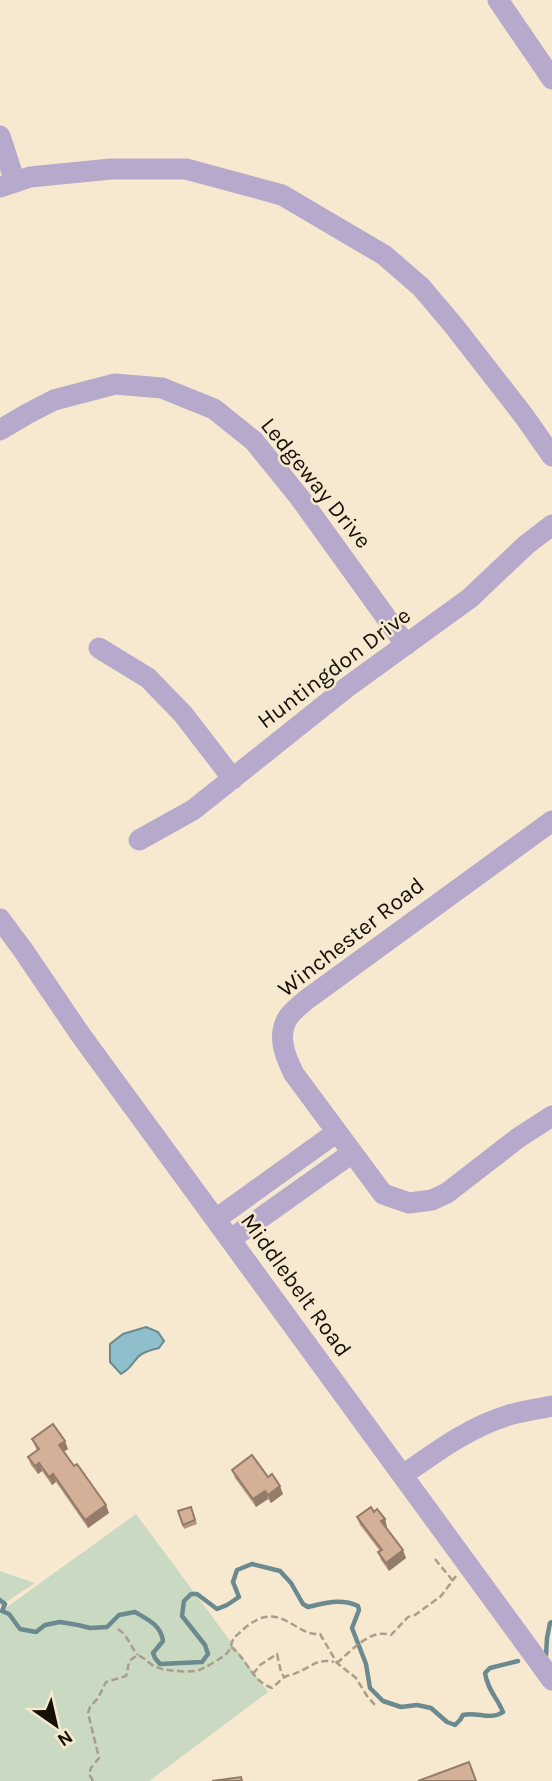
<svg xmlns="http://www.w3.org/2000/svg" width="552" height="1781" viewBox="0 0 552 1781" font-family="Karla,sans-serif">
  <style>
    .green { fill: #cadac2 }
    .water { fill: #8fbfca; stroke: #6a8a90; stroke-width: 2 }
    .lines { fill: none; stroke-linecap: round; stroke-linejoin: round }
    .stream { stroke: #6a8a90; stroke-width: 4.5 }
    .path { stroke: #a99d8b; stroke-width: 2.5; stroke-dasharray: 7 3.5; stroke-linecap: butt }
    .minor { stroke: #b6a9cb; stroke-width: 21 }
    .wall { fill: #b59782 }
    .shaded-wall { fill: #947b6a }
    .building { fill: #d3b097; stroke: #947b6a; stroke-width: 2 }
    .labels { text-anchor: middle; dominant-baseline: central; stroke-width: 5; stroke-linejoin: round; paint-order: stroke }
    .street-label { font-size: 23px; fill: #151008; stroke: #f7e8d0 }
  </style>
  <rect width="100%" height="100%" fill="#f7e8d0"/>
  <path class="green" d="M136 1514 268 1692 149 1781H0V1612Z
    M0 1571 35 1583 0 1606Z"/>
  <path class="water" d="M146 1327 158 1332 164 1341 159 1348C152 1350 144 1351 138 1357 130 1366 132 1367 121 1374L110 1362V1344L123 1334Z"/>
  <g class="lines">
    <path class="stream" d="M0 1600 5 1604 2 1611 9 1614 20 1629 36 1632 45 1625 60 1622 78 1625 90 1628 107 1627 119 1615 135 1612C147 1619 161 1625 163 1641L153 1653 155 1658 160 1664 202 1662 208 1654 205 1645 182 1616 184 1601 191 1594H197L217 1609 227 1605 239 1597 233 1582 237 1570 252 1564 280 1571 291 1583 303 1604 308 1607C325 1603 341 1598 358 1606L359 1610 352 1628 366 1664 370 1688 383 1701 401 1707 417 1705 431 1708 447 1722 455 1725 460 1720 463 1715C477 1711 490 1721 503 1712 497 1697 488 1691 485 1673L490 1668 518 1661
      M546 1655 547 1638 550 1623 552 1622"/>
    <path class="path" d="M435 1559 453 1581
      M118 1629C128 1635 130 1647 138 1655
      M231 1647C247 1658 251 1681 272 1688 277 1684 280 1680 285 1677 288 1675 293 1675 296 1673 312 1667 316 1658 334 1662
      M337 1663C352 1650 371 1628 391 1635L408 1617 415 1615 441 1596 456 1576
      M253 1674 260 1665 277 1654 281 1672 284 1677
      M93 1781 89 1774 91 1768 99 1758 88 1713 90 1707 98 1698 106 1682 126 1676C130 1665 125 1662 138 1655 145 1658 149 1664 156 1667 165 1671 190 1673 199 1670 205 1668 224 1657 227 1653 231 1649 231 1642 234 1638 242 1630 254 1619 265 1617 287 1613 300 1636 320 1634L337 1663 356 1678 367 1696 375 1705"/>
    <path class="minor" d="M498 0 552 79
      M0 136 15 182
      M0 187 30 177 111 169H186L282 195 384 255 421 287 454 326 524 416 552 456
      M0 430 27 414 54 400 115 384 162 388 214 409 254 441 300 498 406 645
      M99 648 148 678 183 714 233 779
      M552 821 306 1000C300 1005 294 1010 289 1016 276 1035 285 1056 294 1074L383 1194 409 1203 432 1200 447 1193 518 1138 552 1116
      M139 840 193 810 346 688 470 598 526 545 552 525
      M0 919 23 950 80 1034 552 1680
      M216 1219 337 1132
      M231 1239 352 1153
      M403 1475C436 1452 469 1427 509 1415 523 1411 538 1409 552 1406"/>
  </g>
  <path class="wall" d="M32 1439 68 1449 63 1452 109 1513 88 1528 56 1482 52 1485 42 1471 38 1474 31 1465 28 1457 37 1451Z
    M232 1470 268 1477 283 1494 271 1503 268 1499 256 1507 235 1478Z
    M191 1507 197 1524 184 1529 178 1511Z
    M374 1512 385 1519 387 1527 386 1528 406 1558 389 1571 381 1560 378 1552 380 1551 360 1525 357 1517Z"/>
  <path class="shaded-wall" d="M65 1441 68 1449 61 1453 59 1445Z
    M39 1463 42 1471 38 1474 35 1466Z
    M53 1474 56 1482 52 1485 49 1477Z
    M280 1486 283 1494 271 1503 268 1495Z
    M265 1491 268 1499 256 1507 253 1499Z
    M106 1505 109 1513 88 1528 85 1520Z
    M385 1519 387 1527 384 1529 381 1521Z
    M403 1550 406 1558 389 1571 386 1563Z"/>
  <path class="building" d="M53 1424 65 1441 59 1445 74 1466 77 1464 106 1505 85 1520 53 1474 49 1477 39 1463 35 1466 28 1457 39 1449 32 1439Z
    M252 1455 268 1477 272 1474 280 1486 268 1495 265 1491 253 1499 232 1470Z
    M191 1507 195 1520 183 1525 178 1511Z
    M371 1507 374 1512 377 1509 385 1519 381 1521 403 1550 386 1563 378 1552 382 1550 357 1517Z
    M469 1762 476 1781H418Z
    M241 1777 242 1781H212Z"/>
  <g class="labels">
    <g class="street-label">
      <text transform="translate(316 483) rotate(51)">Ledgeway Drive</text>
      <text transform="translate(334 668) rotate(-37)">Huntingdon Drive</text>
      <text transform="translate(351 937) rotate(-38)">Winchester Road</text>
      <text transform="translate(296 1285) rotate(54)">Middlebelt Road</text>
    </g>
  </g>
  <g transform="translate(56 1725) rotate(146)" stroke="#f7e8d0" stroke-width="5" paint-order="stroke">
  <path d="M0-5L12 26L0 18L-12 26Z" fill="#151008"/>
  <text y="-10" font-size="19" font-weight="bold" text-anchor="middle" fill="#151008">N</text>
  </g>
</svg>
